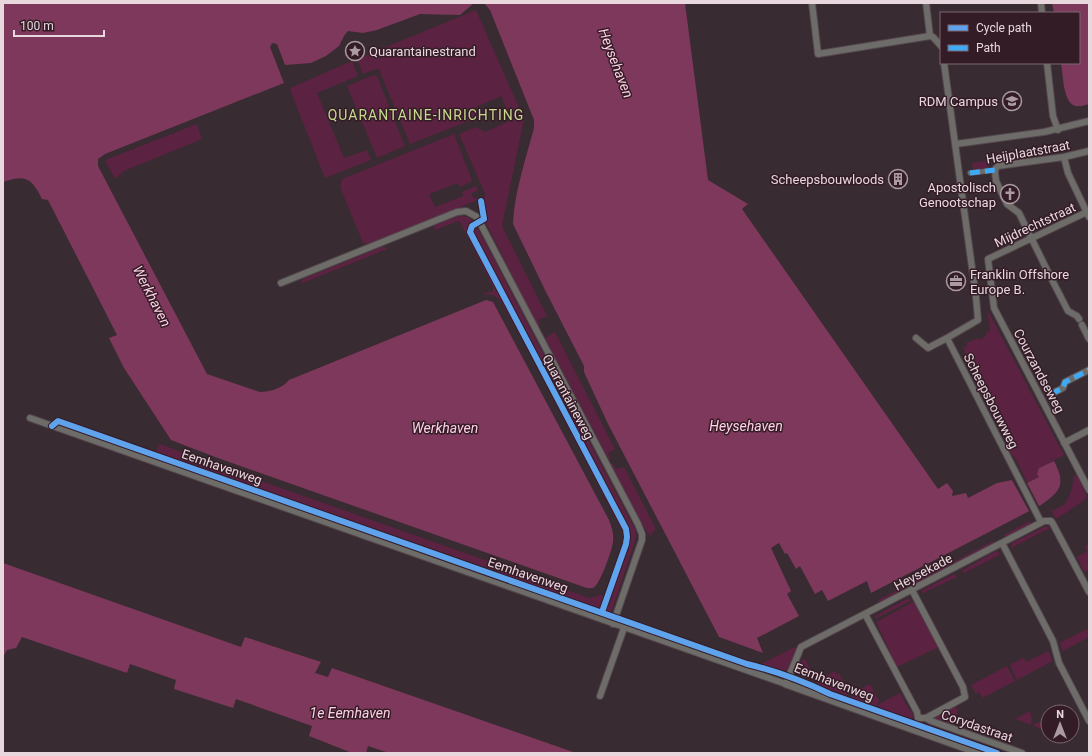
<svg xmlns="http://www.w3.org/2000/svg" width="1092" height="756" viewBox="0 0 1092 756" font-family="Roboto,sans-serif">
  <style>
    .green { fill: #5c2241 }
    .water { fill: #7d385b }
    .pier { fill: #382b31 }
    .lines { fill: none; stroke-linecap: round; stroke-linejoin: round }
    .pedestrian-casing { stroke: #53474d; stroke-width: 6 }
    .minor-casing { stroke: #53474d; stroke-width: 8 }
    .tertiary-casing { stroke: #53474d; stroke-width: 9 }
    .pedestrian { stroke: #6d6c69; stroke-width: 4.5 }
    .minor { stroke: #6d6c69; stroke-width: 6 }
    .tertiary { stroke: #6d6c69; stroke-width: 7 }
    .quiet { stroke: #3fa9f5; stroke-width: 5; stroke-dasharray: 10 5; stroke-linecap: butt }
    .cycleway-casing { stroke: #341c27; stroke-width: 8 }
    .cycleway { stroke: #60a3ed; stroke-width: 6 }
    .labels { text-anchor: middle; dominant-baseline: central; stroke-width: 3; stroke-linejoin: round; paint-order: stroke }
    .poi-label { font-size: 13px; fill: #e8d7dd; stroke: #341c27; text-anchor: end }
    .street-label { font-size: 13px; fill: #e8d7dd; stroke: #341c27 }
    .water-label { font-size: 14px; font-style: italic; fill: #ffd1e4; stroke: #341c27 }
    .neighbourhood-label { font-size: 14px; letter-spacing: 1px; fill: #c7d98e; stroke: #341c27 }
  </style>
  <rect width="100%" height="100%" fill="#382b31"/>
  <path class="green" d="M476 10 524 119 502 226 547 316 538 320 540 325 538 327 485 221 486 219 483 205 485 194 459 134 476 127 485 132 511 120 501 96 476 107 474 119 410 144 379 70 376 69 363 74 357 59Z
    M352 61 358 76 317 93 344 158 367 150 371 160 325 178 290 90 292 87Z
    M374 75 377 76 405 146 377 158 347 86Z
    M197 124 202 139 124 171 115 179 105 160Z
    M454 134 472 180 471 182 460 187 458 183 429 194 435 207 463 196 462 192 476 186 478 191 471 193 474 199 479 197 478 200 368 244 363 243 340 187 342 179Z
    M987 161 988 168 973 170 972 163Z
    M458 216 468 217 473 221 472 223 468 225 467 230 623 531V533L525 345 500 300 493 295 482 294 493 291V287L460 222 458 221 435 230 434 226Z
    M476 225 636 531V538L611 613 605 610 629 539 627 527 473 234 472 229Z
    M382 247H385L387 249 300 284 303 279Z
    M987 309 1064 455 1039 468V477L1027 483 1016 459 1009 451 1013 449 963 348 967 346 966 343 978 338 979 340 986 336 985 334 990 331Z
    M555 332 615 449 608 453 610 458 609 460 545 338Z
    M159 444 165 446 216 465 496 564 493 570 156 452Z
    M611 464H613L616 469 624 467 656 529 650 536 642 524Z
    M1077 473 1087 498C1076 505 1067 513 1056 519L1051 511 1064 505 1069 497 1073 484V477Z
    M1030 521 1031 524 1006 538 1004 535Z
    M1046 526 1050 528 1011 548 1012 543Z
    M993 541 994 543 954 565 953 562Z
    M1089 544V570L1084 572 1077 557 1087 551 1085 546Z
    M996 551 1001 554 964 573 961 571Z
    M949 563 951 566 917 584 915 581Z
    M499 565 589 598 601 595 604 596 600 608H598L498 573 497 572Z
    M954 574 957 577 921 594 922 590Z
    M904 587 905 591 880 604 878 600Z
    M908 598 911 601 875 619V616Z
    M915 601 939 647 897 667 876 622Z
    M1089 628V637L1063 651 1059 643Z
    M795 647 797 649 788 671 786 670V671L761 664Z
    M1048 651 1053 661 1017 680 1010 665 1024 657 1026 662Z
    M805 659 816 679V681L796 673 800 662Z
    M1007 666 1015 681 983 698 979 692 976 694 971 685Z
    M835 671 836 674 839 673 849 692 847 696 817 684 818 680Z
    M870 684 879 701 877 706H875L851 698 852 693Z
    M900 693 910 711H911L913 714 912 719 878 708 879 704Z
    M955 705 958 710 953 725 932 717Z
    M1030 711 1032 718 1031 725 1015 719Z
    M1041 722 1048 724V731L1033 726 1036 723Z"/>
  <path class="water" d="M3 3H474L460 15 420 14 377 30 363 33 348 31 344 36 339 46 326 56 311 63 285 65 277 44 272 43 270 47 284 83 105 154 98 159V166L207 374 260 392C270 392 283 388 289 380L486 300 493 302 609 520C612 528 614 534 613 542 612 550 600 585 593 588 589 589 584 587 581 586L215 457 171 440 124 368 109 338 117 335 48 200 42 199C32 178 25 174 3 182Z
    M484 3H685L708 180 748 204 742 209 938 489 947 483 953 491 952 496 966 493 968 498 997 483 1012 480 1017 488 1039 477 1037 474 1039 468 1054 461C1066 484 1061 491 1041 505L871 593 867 581 828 601 822 590 815 594 800 566 796 569 787 553 785 554 779 543 771 548 791 591 787 594 799 616 757 638 763 653 719 637 608 424 584 372V366L546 292 513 224C514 193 526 158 534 128V120L490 10Z
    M1052 3H1089V104C1085 105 1080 107 1076 106 1063 104 1063 74 1061 63H1079V13H1054Z
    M3 563 241 647 245 637 321 662 315 673 328 677 332 668 576 753H389L368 746 366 753H352L309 736 312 726 236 699 233 708 174 689 176 680 130 664 127 673 22 637 16 648 7 650 3 657Z"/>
  <path class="pier" d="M1011 478H1014L1018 486 1026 481 1040 508 1030 513Z"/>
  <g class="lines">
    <defs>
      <path id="pedestrian" d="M970 173 995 170"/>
      <path id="minor" d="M812 3 818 54 930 36 933 37 941 46
        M926 3 930 36
        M1041 3 1042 13
        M944 63 976 297 978 320 947 338 1041 522
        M1047 63 1053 116 1058 130
        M956 144 1044 132 1089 121
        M1064 157 1068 173 1089 217
        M1089 211 988 259 994 308 1089 490
        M281 283 457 212 466 211 477 217 638 524 642 534V540L613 624
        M1079 319 1077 316 1068 311 1049 274 1019 213 1007 204 996 181 995 172 996 168 998 166 1064 157 1089 151
        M1082 325 1089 339
        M916 338 928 348 947 338
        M1051 394 1063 388 1065 382 1089 370
        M30 418 786 684 801 647 1044 521H1051L1053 524 1089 592
        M1064 443 1089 430
        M1002 543 1053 641 1059 663 1089 721
        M912 590 963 687 965 697 926 718H918
        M865 614 917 712 918 718
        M600 696 624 628
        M926 718 931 721 1022 753"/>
      <path id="tertiary" d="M786 684 979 753"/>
    </defs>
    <use href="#pedestrian" class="pedestrian-casing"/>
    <use href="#minor" class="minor-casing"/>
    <use href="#tertiary" class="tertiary-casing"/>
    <use href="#pedestrian" class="pedestrian"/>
    <use href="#minor" class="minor"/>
    <use href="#tertiary" class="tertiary"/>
    <path class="quiet" d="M970 173 995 170
      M1051 394 1063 388 1065 382 1089 370"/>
    <defs>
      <path id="cycleway" d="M481 201 484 219 472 226 470 232 626 529 627 537 626 544 602 612
        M52 426 58 421 747 664C776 671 803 681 830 694L997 753"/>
    </defs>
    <use href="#cycleway" class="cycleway-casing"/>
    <use href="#cycleway" class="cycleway"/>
  </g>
  <defs>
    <symbol id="sight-ring" viewBox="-11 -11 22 22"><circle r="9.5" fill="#341c27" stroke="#aa9ba1" stroke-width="1.5"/><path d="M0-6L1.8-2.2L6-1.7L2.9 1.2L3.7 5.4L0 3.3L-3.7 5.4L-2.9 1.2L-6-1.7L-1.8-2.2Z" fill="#aa9ba1"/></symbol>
    <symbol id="university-ring" viewBox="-11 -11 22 22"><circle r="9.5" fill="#341c27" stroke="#aa9ba1" stroke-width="1.5"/><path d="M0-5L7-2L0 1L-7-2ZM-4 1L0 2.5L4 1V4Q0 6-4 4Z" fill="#aa9ba1"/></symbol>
    <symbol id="building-ring" viewBox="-11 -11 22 22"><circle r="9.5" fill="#341c27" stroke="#aa9ba1" stroke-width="1.5"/><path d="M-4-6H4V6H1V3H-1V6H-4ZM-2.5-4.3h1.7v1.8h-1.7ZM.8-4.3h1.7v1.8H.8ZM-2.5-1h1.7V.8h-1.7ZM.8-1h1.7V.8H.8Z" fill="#aa9ba1"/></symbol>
    <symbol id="church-ring" viewBox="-11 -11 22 22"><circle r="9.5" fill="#341c27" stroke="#aa9ba1" stroke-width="1.5"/><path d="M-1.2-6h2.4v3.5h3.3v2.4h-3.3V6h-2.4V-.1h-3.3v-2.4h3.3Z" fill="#aa9ba1"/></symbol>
    <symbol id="office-ring" viewBox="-11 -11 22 22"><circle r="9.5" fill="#341c27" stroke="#aa9ba1" stroke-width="1.5"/><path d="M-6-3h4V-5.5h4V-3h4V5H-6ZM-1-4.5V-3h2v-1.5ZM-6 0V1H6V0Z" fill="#aa9ba1"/></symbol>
  </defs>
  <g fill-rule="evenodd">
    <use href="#sight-ring" x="344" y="40" width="22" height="22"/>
    <use href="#university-ring" x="1001" y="90" width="22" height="22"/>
    <use href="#building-ring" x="887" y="168" width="22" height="22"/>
    <use href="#church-ring" x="999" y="183" width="22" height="22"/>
    <use href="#office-ring" x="945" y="270" width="22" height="22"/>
  </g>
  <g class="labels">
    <g class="poi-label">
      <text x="369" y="51" text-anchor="start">Quarantainestrand</text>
      <text x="998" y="101">RDM Campus</text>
      <text x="884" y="179">Scheepsbouwloods</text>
      <text x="996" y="187">Apostolisch<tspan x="996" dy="15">Genootschap</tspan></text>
      <text x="970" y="274" text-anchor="start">Franklin Offshore<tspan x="970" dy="15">Europe B.</tspan></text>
    </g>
    <g class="street-label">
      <text transform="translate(1028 152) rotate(-10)">Heijplaatstraat</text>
      <text transform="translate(1035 225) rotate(-25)">Mijdrechtstraat</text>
      <text transform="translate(1039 371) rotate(62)">Courzandseweg</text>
      <text transform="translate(568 397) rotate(62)">Quarantaineweg</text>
      <text transform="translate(991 401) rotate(63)">Scheepsbouwweg</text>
      <text transform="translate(222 467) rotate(19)">Eemhavenweg</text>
      <text transform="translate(923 572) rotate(-28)">Heysekade</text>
      <text transform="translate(528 575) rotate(19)">Eemhavenweg</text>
      <text transform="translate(834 682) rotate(21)">Eemhavenweg</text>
      <text transform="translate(977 726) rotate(19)">Corydastraat</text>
    </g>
    <g class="water-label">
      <text transform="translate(616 63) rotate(69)">Heysehaven</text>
      <text transform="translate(152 296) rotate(63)">Werkhaven</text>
      <text x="746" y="426">Heysehaven</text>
      <text x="445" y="428">Werkhaven</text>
      <text x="350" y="713">1e Eemhaven</text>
    </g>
    <g class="neighbourhood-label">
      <text x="426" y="115">QUARANTAINE-INRICHTING</text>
    </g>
  </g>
  <rect width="1092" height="756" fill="none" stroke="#e8d7dd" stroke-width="8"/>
  <rect x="940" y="12" width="140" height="52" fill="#341c27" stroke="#7c6770"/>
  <rect x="948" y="25" width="20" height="6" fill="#60a3ed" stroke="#7c6770"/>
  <text x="976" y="32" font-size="12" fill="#e8d7dd">Cycle path</text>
  <rect x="948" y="45" width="20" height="6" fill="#3fa9f5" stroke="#7c6770"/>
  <text x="976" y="52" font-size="12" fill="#e8d7dd">Path</text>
  <g transform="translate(1060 724)"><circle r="19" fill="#341c27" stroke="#7c6770"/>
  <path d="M0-3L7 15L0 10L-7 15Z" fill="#aa9ba1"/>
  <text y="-6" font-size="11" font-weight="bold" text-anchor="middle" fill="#e8d7dd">N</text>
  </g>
  <path d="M14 30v6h90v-6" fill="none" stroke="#e8d7dd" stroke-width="2"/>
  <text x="20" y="30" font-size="12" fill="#e8d7dd" stroke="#341c27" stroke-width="3" paint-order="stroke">100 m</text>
</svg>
